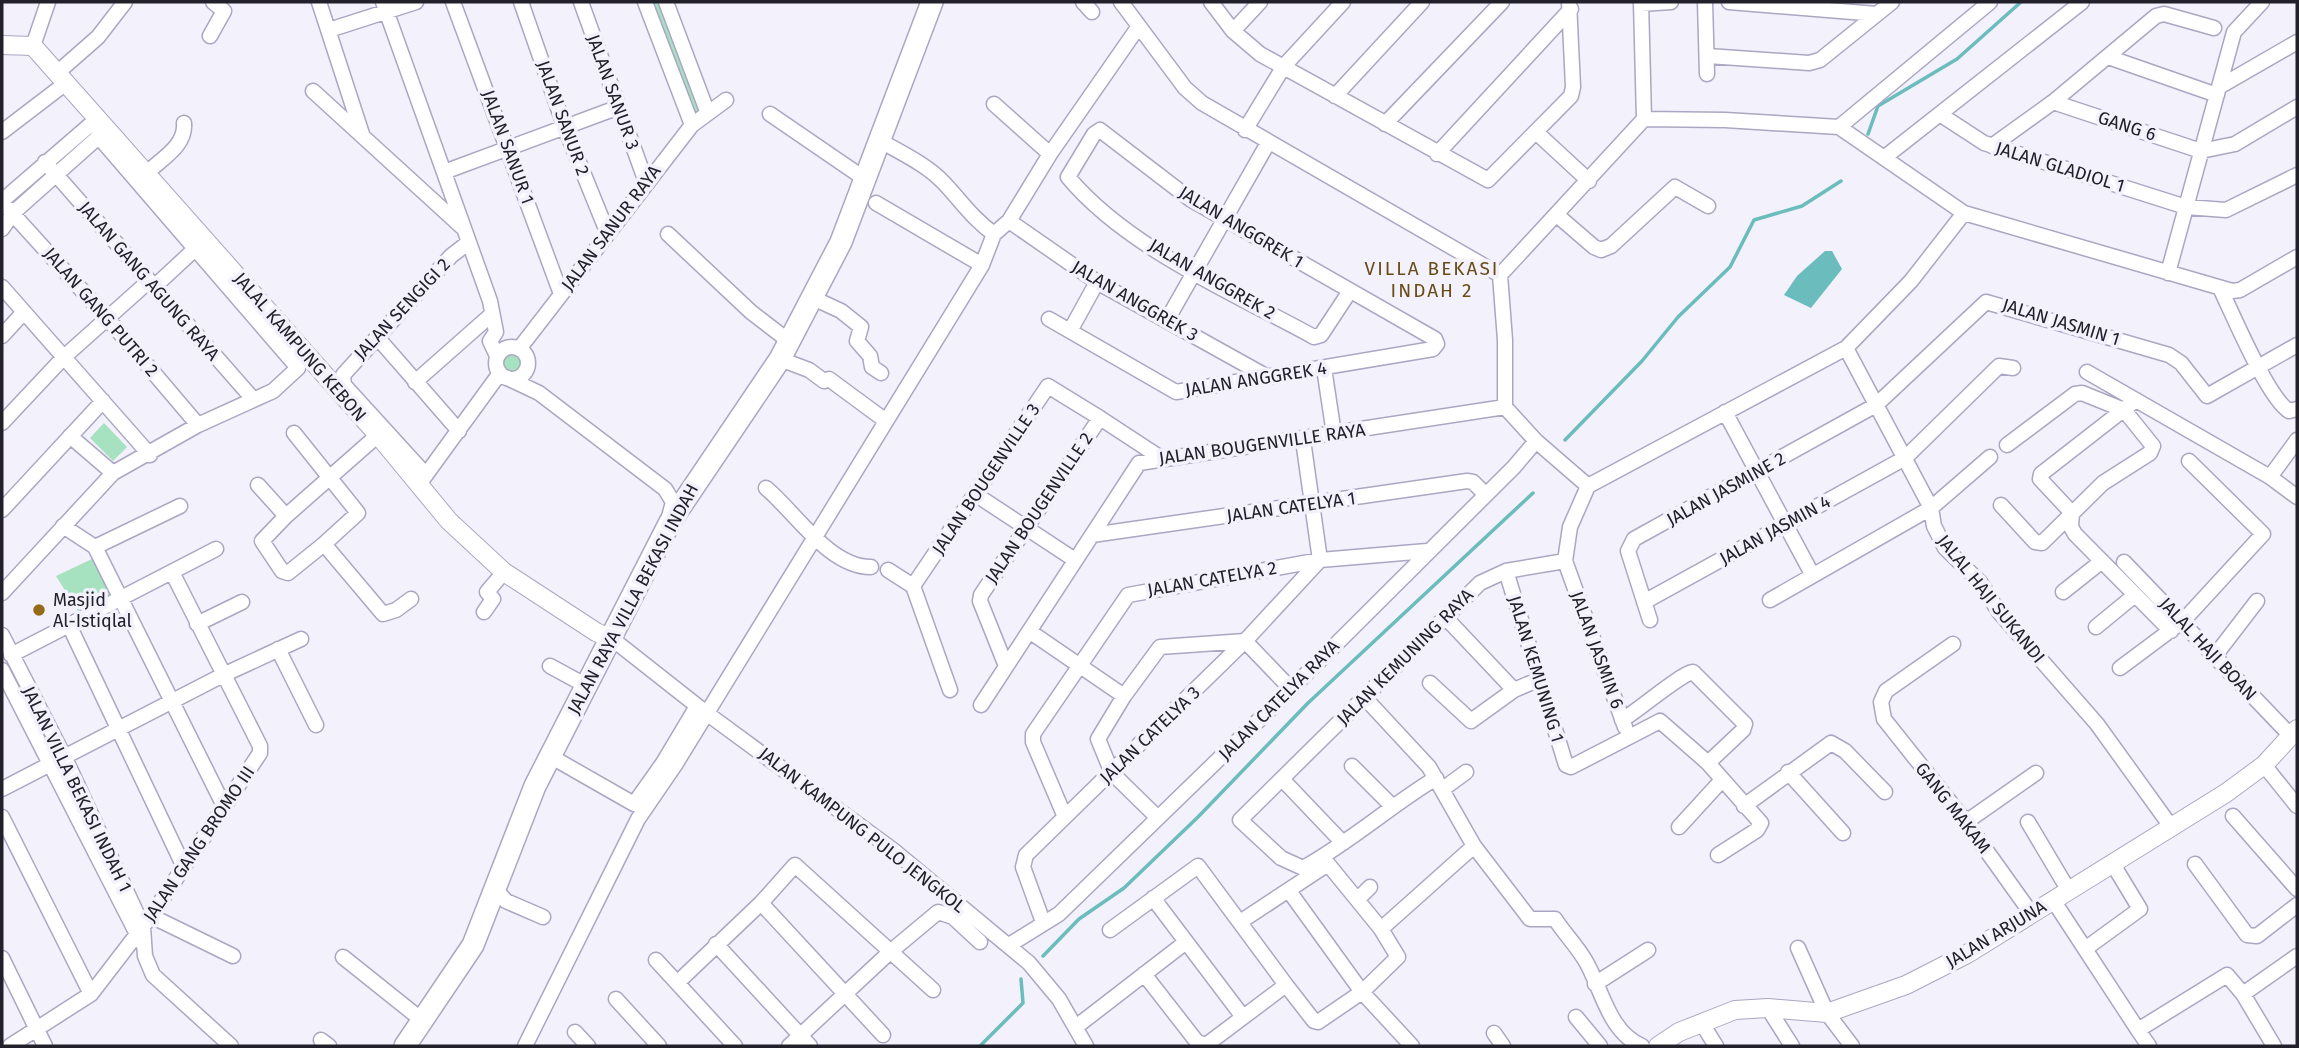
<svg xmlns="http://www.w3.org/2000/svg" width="2299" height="1048" viewBox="0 0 2299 1048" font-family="'Fira Sans',sans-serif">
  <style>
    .green { fill: #a6e1c0 }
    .water { fill: #6bbcbd }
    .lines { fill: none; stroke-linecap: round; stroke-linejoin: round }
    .stream { stroke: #6bbcbd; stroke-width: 3.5 }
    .minor-casing { stroke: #aaa7c2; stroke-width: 17 }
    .tertiary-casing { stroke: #aaa7c2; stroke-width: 20 }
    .secondary-casing { stroke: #aaa7c2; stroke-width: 24 }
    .minor { stroke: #fff; stroke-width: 14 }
    .tertiary { stroke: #fff; stroke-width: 18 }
    .secondary { stroke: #fff; stroke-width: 21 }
    .poi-dot { fill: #956b17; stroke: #f2f1fc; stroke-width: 2.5 }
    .labels { text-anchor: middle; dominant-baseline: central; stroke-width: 7; stroke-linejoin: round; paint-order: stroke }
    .street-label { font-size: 18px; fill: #22202b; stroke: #f2f1fc }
    .poi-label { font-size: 18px; fill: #22202b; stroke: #f2f1fc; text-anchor: start }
    .neighbourhood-label { font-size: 19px; letter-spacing: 2px; fill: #694c15; stroke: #f2f1fc }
  </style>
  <rect width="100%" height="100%" fill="#f2f1fc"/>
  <path class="green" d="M645 2H666L707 111 688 117Z
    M497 362a15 15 0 1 1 30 0a15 15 0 1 1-30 0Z
    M104 423 127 447 113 461 90 438Z
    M92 559 113 598 79 613 56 576Z"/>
  <path class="water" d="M1825 251H1832L1842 269 1811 308 1784 295 1797 276Z"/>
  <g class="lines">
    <path class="stream" d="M1868 134 1878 106 1957 59 2021 2
      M1565 440 1642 361 1678 317 1730 267 1754 220 1802 206 1841 181
      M1043 956 1079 919 1124 888 1198 817 1308 703 1533 493
      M980 1046 1023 1003 1021 979"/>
    <defs>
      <path id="minor" d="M319 2 362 134
        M383 2 490 301 496 332 490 341 497 356
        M453 2 561 294
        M521 2 565 128 608 234
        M581 2 646 182
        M645 2 692 125
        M666 2 707 111
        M1083 2 1092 12
        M1121 2 1185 88 1202 103 1500 275
        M1211 2 1233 31 1260 54 1488 180 1571 96 1573 87 1569 2
        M1641 2 1644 119
        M1705 2 1707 74
        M1729 2 1877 14
        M1641 4 1671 2
        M329 30 416 2
        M1233 31 1260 2
        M210 36 224 11 213 2
        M33 46 48 2
        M1708 56 1809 63 1820 60 1892 2
        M2108 57 2217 95
        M57 73 98 37 125 2
        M2219 87 2297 42
        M313 91 462 227
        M1335 96 1422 2
        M2053 102 2201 151 2235 144 2297 107
        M994 104 1050 154
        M770 114 865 179
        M1941 115 1984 143 2186 207 2226 210 2297 175
        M1644 119 1725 120 1839 127 1964 213 1911 281 1846 348 1588 486 1536 441 1505 407V340L1500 275Z
        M1385 124 1502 2
        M1839 127 1990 2
        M1245 130 1284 66 1343 2
        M2 132 66 83
        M1537 133 1589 181
        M879 140C901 153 926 164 944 183 961 201 973 219 994 234
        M1992 146 2053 102 2156 16 2164 14 2214 28
        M1437 154 1571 9
        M1885 157 2082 2
        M45 162 253 399
        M444 172 619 107
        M147 173C162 158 186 146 184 123
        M2 201 98 118
        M2 202 108 319 198 425
        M876 203 982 265
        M1964 213 2232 291 2240 290 2297 257
        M1558 216 1594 247 1601 250 1611 246 1675 187 1708 206
        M1009 221 1097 282 1264 375
        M2 229 13 213 104 132
        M668 234 751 312 790 342
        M2168 273 2234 32 2262 2
        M2 287 150 455
        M154 287 196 248
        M2221 290C2233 315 2268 398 2289 411L2297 409
        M813 298 841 311 861 327 857 341 870 356 872 367 881 373
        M1049 319 1176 392 1433 349 1437 344 1435 339 1190 199 1100 130 1094 134 1068 177C1127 248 1234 293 1314 337L1321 335 1350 291
        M1167 320 1268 143
        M1070 331 1097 282
        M2 336 24 312
        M377 337 459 431
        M496 363a16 16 0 1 1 32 0a16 16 0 1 1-32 0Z
        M1846 348 1931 508 1934 526 1945 548 1980 582 1999 612 2097 724 2172 828
        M519 349 692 125 726 100
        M780 359 809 370 824 381 829 379 886 421
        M1324 368 1334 434
        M2087 372 2270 477 2297 497
        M503 376 539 393 665 489 673 502 669 517
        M415 382 492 314
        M2136 400 2041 474 2040 479 2072 513 2071 527 2075 534 2171 631
        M1725 412 1812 574
        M2 423 64 357 149 281
        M294 433 358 513 324 544
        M378 435 286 516 262 541 282 571 288 573 324 544 383 614 396 610 411 599
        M70 436 113 473
        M426 475 344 385 343 375 451 256 469 242
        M2270 477 2297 440
        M420 483 500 373
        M258 485 286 516
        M766 488C796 513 829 567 871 567
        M975 494 1075 560
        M2001 505 2035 542 2042 543 2103 483 2150 453 2153 446 2124 410 2082 393 2075 394 2007 445
        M2 510 103 401
        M63 526 95 547 224 806
        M1092 535 1467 481 1473 482 1485 494
        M95 547 180 506
        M1565 561 1625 727
        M2124 562 2291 736
        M888 570 913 586 950 690
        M1506 571 1566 765 1571 767 1660 721 1708 763 1761 823 1757 830 1718 855
        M913 586 1048 386 1100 418
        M2063 592 2102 561
        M2 593 113 473 198 425 273 391 298 368 98 136
        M1770 600 1931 508 1990 457
        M1644 602 1905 458 1999 366 2013 368
        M484 612 493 599 487 592 504 572
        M1446 618 1514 690
        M1650 620 1628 551 1634 539 1876 405 1986 302 2169 355 2181 363 2207 396 2297 345
        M197 624 242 602
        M69 625 184 867
        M2096 627 2135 595
        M1029 631 1124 696
        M2 635 65 758 143 927 145 956 153 975 231 1046
        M611 638 705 712 893 850 1029 963 1059 999 1086 1046
        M1953 644 1886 691 1881 702 1884 719 1966 822 2031 913
        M278 649 316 725
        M11 655 216 549
        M2214 657 2257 601
        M550 666 585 685
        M1006 666 980 601 981 595 1100 418 1161 458
        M2120 668 2183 621 2263 534 2189 461
        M2 670 141 942
        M1430 683 1471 721 1514 690 1540 679
        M1364 697 1429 767 1474 846 1530 919H1555C1564 933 1576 945 1585 960 1602 988 1608 1032 1642 1046
        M981 705 1139 463 1505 407
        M1622 720C1639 710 1680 674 1693 672L1745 724 1743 730 1708 763
        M550 756 634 804 663 763 697 706
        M2264 765 2297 806
        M1352 766 1391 805
        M1788 772 1843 833
        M1436 778C1390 806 1350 842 1303 868L1281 858 1240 820 1480 583 1506 571 1565 561 1570 527 1588 486
        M1282 779 1343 843
        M2 789 223 675 301 639
        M1443 789 1466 772
        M1744 806 1831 743 1845 751 1885 792
        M2233 816 2297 889
        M2 817 91 994
        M1065 817 1033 742V734L1128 595 1320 560 1427 551
        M1158 818 1112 773 1098 739 1124 696 1160 647 1245 641 1291 689
        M1966 822 2036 773
        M2028 822 2069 891
        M1679 827 1722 780
        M2195 864 2247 935 2257 936 2297 905
        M496 890 506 901 543 917
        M1289 891 1362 992 1412 1046
        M1153 898 1243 1017
        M1358 899 1370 887
        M2053 900 2138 1030 2227 975 2243 994 2274 1046
        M761 903 883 1035
        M151 916 233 956
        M1043 922 1023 867 1026 855 1245 641 1320 560 1303 440
        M1381 929 1474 846
        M1110 930 1198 866 1286 985
        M716 944 810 1046
        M1009 945 1059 914 1291 689 1514 467 1536 441
        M1798 948 1827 1013 1852 1046
        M2085 949 2140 909 2117 871 2116 864
        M343 957 423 1021
        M2 958 45 1046
        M656 960 735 1046
        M1144 974 1197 1042 1206 1045 1286 985 1314 1021 1318 1022 1362 992 1398 957 1381 929 1328 864 1240 922
        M677 983 761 903 795 865 933 990
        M1595 984 1648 950
        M2243 994 2297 956
        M616 999 659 1046
        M1768 1008 1792 1046
        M1576 1017 1600 1046
        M1701 1022 1716 1046
        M1081 1023 1186 942
        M2138 1030 2149 1046
        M575 1032 588 1046
        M1494 1033 1503 1046
        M321 1040 329 1046
        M10 1046 91 994 151 916 260 753V746L172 572
        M525 1046 638 819 675 765 982 265 994 234 1009 221 1050 154 1139 26
        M789 1046 890 952 938 912 953 917 980 942"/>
      <path id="tertiary" d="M2 45 33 46 378 435 449 521 504 572 596 632 607 637 613 634
        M1658 1046 1679 1032 1735 1010 1768 1008 1827 1013 1906 985 1967 954 2226 793 2264 765 2297 729"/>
      <path id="secondary" d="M405 1046 473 945 535 786 670 522 780 359 841 242 932 2"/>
    </defs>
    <use href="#minor" class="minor-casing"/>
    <use href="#tertiary" class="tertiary-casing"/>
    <use href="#secondary" class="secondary-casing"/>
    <use href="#minor" class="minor"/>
    <use href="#tertiary" class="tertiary"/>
    <use href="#secondary" class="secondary"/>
  </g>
  <circle class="poi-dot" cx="39" cy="610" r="7"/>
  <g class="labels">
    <g class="street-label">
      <text transform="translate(613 92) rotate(70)">JALAN SANUR 3</text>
      <text transform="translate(563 118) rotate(70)">JALAN SANUR 2</text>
      <text transform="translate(2127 126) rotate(18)">GANG 6</text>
      <text transform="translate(508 147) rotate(70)">JALAN SANUR 1</text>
      <text transform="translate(2060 167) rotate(17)">JALAN GLADIOL 1</text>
      <text transform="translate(1241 227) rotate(31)">JALAN ANGGREK 1</text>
      <text transform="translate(611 228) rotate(-53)">JALAN SANUR RAYA</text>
      <text transform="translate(1212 279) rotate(30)">JALAN ANGGREK 2</text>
      <text transform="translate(149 281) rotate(49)">JALAN GANG AGUNG RAYA</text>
      <text transform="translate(1135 301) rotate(30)">JALAN ANGGREK 3</text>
      <text transform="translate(402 309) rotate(-47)">JALAN SENGIGI 2</text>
      <text transform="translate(101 312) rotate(49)">JALAN GANG PUTRI 2</text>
      <text transform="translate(2061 322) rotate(17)">JALAN JASMIN 1</text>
      <text transform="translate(300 347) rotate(49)">JALAL KAMPUNG KEBON</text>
      <text transform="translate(1256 379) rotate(-9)">JALAN ANGGREK 4</text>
      <text transform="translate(1262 444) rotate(-8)">JALAN BOUGENVILLE RAYA</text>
      <text transform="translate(986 479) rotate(-56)">JALAN BOUGENVILLE 3</text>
      <text transform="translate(1726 489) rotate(-29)">JALAN JASMINE 2</text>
      <text transform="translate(1291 507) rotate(-8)">JALAN CATELYA 1</text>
      <text transform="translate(1039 508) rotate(-56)">JALAN BOUGENVILLE 2</text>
      <text transform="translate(1775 530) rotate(-29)">JALAN JASMIN 4</text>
      <text transform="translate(1212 579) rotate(-10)">JALAN CATELYA 2</text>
      <text transform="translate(633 599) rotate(-62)">JALAN RAYA VILLA BEKASI INDAH</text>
      <text transform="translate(1991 599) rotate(51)">JALAL HAJI SUKANDI</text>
      <text transform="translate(2208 649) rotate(47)">JALAL HAJI BOAN</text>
      <text transform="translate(1597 650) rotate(70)">JALAN JASMIN 6</text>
      <text transform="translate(1405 657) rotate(-45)">JALAN KEMUNING RAYA</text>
      <text transform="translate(1536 669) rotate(73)">JALAN KEMUNING 1</text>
      <text transform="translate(1279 700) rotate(-45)">JALAN CATELYA RAYA</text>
      <text transform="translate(1150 735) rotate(-44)">JALAN CATELYA 3</text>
      <text transform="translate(77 789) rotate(64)">JALAN VILLA BEKASI INDAH 1</text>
      <text transform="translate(1953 808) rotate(52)">GANG MAKAM</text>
      <text transform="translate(862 830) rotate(38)">JALAN KAMPUNG PULO JENGKOL</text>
      <text transform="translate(199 844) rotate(-56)">JALAN GANG BROMO III</text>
      <text transform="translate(1996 934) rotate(-31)">JALAN ARJUNA</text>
    </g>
    <g class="poi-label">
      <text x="53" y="600">Masjid<tspan x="53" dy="21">Al-Istiqlal</tspan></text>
    </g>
    <g class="neighbourhood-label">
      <text x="1432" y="268">VILLA BEKASI<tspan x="1432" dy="22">INDAH 2</tspan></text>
    </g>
  </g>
  <rect width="2299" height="1048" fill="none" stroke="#22202b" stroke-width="7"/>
</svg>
